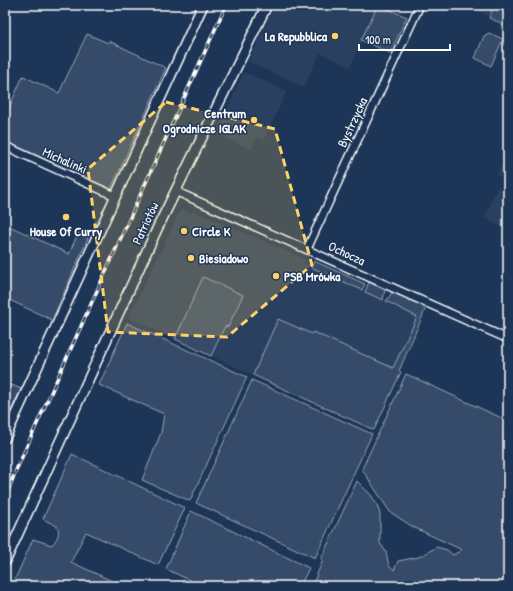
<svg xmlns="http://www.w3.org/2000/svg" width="513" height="591" viewBox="0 0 513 591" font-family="'Patrick Hand',sans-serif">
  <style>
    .built { fill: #2a4161 }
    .green { fill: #364b69; stroke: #9aa5b4 }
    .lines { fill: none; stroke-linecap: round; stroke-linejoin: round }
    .minor-casing { stroke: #fff; stroke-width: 10 }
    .major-casing { stroke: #fff; stroke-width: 12 }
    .minor { stroke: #1d3557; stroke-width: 7 }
    .major { stroke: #1d3557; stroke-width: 9 }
    .rail-casing { stroke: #fff; stroke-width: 3.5 }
    .rail { stroke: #1d3557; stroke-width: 2; stroke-dasharray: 6; stroke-linecap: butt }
    .marked { fill: #ffd166; fill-opacity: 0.2; stroke: #ffd166; stroke-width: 3; stroke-dasharray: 8 5; stroke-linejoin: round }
    .poi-dot { fill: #ffd166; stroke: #1d3557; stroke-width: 1.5 }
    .labels { text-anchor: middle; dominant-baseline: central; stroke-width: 3; stroke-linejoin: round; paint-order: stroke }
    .poi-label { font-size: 13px; font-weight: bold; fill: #fff; stroke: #1d3557; text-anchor: start }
    .street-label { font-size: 13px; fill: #fff; stroke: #1d3557 }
  </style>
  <rect width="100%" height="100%" fill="#1d3557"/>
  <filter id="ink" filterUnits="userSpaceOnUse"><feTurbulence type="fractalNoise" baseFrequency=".025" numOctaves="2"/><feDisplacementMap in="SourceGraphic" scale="8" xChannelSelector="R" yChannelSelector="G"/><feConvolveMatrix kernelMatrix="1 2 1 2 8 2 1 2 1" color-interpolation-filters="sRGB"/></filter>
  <g filter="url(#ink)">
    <path class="built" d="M275 5H378L350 67 320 53 304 87 248 62Z
      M466 5H494L489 16Z
      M244 72 287 91 264 140 257 137 252 150 216 133Z
      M508 151V180L497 175Z
      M498 186 508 190V231L484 218Z
      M181 209 189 213 194 211 294 254 305 259 304 263 417 316 393 369 313 332 258 362 253 375 211 356 225 326 227 327 243 295 203 277 175 339 128 318Z"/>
    <path class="green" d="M378 5 407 17 390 53 361 40Z
      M494 5H508V26L489 18Z
      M489 33 503 39 491 66 475 58 484 36Z
      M87 34 108 43 109 41 166 68 111 189 5 141V117L23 76 59 93Z
      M5 224 69 254 78 233 88 238 52 320 5 298Z
      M314 261 365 284 362 290 311 267Z
      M203 277 243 295 228 327 225 326 211 356 175 339Z
      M369 282 385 290 383 300 365 292Z
      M393 291 421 303 425 310 399 371 401 372 374 430 253 375 278 319 312 334 313 332 393 368 417 317 386 301Z
      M127 323 247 377 190 501 142 480 161 433 164 414 99 385Z
      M406 374 508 421V586H312L323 560 321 559 357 481 371 495 377 505 380 514V543L386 552 389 566 394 570 398 561 419 557 437 547 447 550 453 555 462 550 413 527 390 512 362 469Z
      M252 380 372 434 315 558 196 503Z
      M5 382 21 389 5 424Z
      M72 454 185 508 158 565 86 532 71 562 112 581 109 586H12L33 539 52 545C56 540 61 534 57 526L43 519Z
      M191 511 309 568 300 586H202L166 569Z"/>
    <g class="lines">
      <defs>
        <path id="minor" d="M5 146 115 196
          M175 191 508 339
          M307 249 420 5"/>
        <path id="major" d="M5 438 203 5
          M5 562 157 229 267 5"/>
      </defs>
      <use href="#minor" class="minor-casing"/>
      <use href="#major" class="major-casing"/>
      <use href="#minor" class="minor"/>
      <use href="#major" class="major"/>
      <defs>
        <path id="rail" d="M5 498 17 468 226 5"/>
      </defs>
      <use href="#rail" class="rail-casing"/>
      <use href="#rail" class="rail"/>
    </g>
  </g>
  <path class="marked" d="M166 102 275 129 312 265 227 337 108 332 88 169Z"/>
  <g class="poi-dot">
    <circle cx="335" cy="36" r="4"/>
    <circle cx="254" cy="120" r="4"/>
    <circle cx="66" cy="217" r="4"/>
    <circle cx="184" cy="231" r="4"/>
    <circle cx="191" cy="258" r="4"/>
    <circle cx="276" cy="276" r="4"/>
  </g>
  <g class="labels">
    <g class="poi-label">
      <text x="327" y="36" text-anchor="end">La Repubblica</text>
      <text x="246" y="113" text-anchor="end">Centrum<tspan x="246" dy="15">Ogrodnicze IGLAK</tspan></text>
      <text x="66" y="231" text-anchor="middle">House Of Curry</text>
      <text x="192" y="231">Circle K</text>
      <text x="199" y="258">Biesiadowo</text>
      <text x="284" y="276">PSB Mrówka</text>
    </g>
    <g class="street-label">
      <text transform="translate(352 122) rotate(-65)">Bystrzycka</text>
      <text transform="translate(65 160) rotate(24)">Michalinki</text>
      <text transform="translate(145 223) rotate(-65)">Patriotów</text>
      <text transform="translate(347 253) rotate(25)">Ochocza</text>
    </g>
  </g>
  <rect width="513" height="591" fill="none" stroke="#1d3557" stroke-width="20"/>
  <rect x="10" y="10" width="493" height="571" fill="none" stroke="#fff" stroke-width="1.5" filter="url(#ink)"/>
  <path d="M359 44v6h91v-6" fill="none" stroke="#ffffff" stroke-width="2"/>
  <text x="365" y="44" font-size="12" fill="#ffffff" stroke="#1d3557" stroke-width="3" paint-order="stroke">100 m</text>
</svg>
